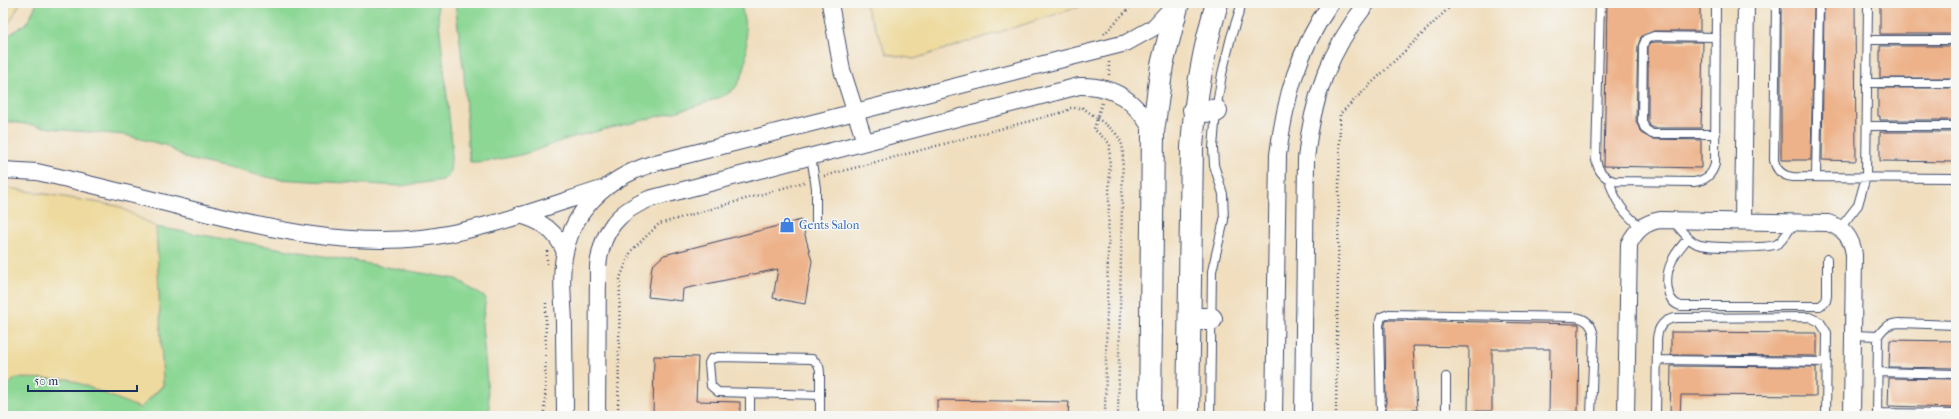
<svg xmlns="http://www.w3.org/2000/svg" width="1959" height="419" viewBox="0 0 1959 419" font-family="'IM FELL French Canon',serif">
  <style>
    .green { fill: #8cd794; stroke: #548379 }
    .sand { fill: #eeda9e; stroke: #84847e }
    .building { fill: #edb28a }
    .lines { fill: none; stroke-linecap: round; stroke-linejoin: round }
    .lane-casing { stroke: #3b496c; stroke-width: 10 }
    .street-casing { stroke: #3b496c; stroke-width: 18 }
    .secondary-casing { stroke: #3b496c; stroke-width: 24 }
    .path { stroke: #3b496c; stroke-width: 2.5; stroke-dasharray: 1 3; stroke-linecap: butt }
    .lane { stroke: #fff; stroke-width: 8 }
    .street { stroke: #fff; stroke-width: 16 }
    .secondary { stroke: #fff; stroke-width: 22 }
    .labels { text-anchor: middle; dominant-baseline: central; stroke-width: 3; stroke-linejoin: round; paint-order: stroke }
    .shop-label { font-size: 12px; fill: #366cbe; stroke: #f6f6f2; text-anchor: start }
  </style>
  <rect width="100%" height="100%" fill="#f6f6f2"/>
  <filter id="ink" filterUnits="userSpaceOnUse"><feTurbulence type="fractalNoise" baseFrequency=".025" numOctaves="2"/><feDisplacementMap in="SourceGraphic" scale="8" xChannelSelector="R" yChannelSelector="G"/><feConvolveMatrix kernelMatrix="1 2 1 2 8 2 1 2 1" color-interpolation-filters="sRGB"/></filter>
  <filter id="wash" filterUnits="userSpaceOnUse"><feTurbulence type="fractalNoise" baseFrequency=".012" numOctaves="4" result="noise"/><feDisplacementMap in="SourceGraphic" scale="16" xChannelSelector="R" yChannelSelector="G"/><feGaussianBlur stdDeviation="0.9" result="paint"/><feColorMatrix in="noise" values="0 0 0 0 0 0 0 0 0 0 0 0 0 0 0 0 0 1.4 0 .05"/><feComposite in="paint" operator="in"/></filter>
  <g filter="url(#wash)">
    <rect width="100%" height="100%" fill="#f0debe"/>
    <path class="green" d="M37 3H437L452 144 450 173 443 180 401 186 276 179 188 159 165 145 125 135 64 130 5 121 3 119V39L27 23Z
      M455 3H741C746 30 753 65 735 88 721 106 596 130 567 139 553 143 539 150 524 154 507 158 488 162 470 162L468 147 464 74Z
      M156 227 456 279 486 298 482 324 490 416H3V392L15 378 69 379 140 408 163 386Z"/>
    <path class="sand" d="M3 3H20L11 20 3 30Z
      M864 3H1092L914 59 887 54Z
      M3 187 118 206 156 227 163 385 140 408 69 379 15 378 3 392Z"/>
    <g id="blocks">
      <path class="building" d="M1607 3H1700V31H1654L1641 37 1638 46 1636 121 1641 133 1652 139 1701 140V168L1604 166Z
        M1781 3H1814L1811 160H1781Z
        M1824 3H1855L1856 161 1822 160Z
        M1880 3H1956V34H1880Z
        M1655 42H1703L1701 128H1654L1650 126 1648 120V47L1650 43Z
        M1880 46H1956V78H1880Z
        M1878 88H1956V120H1880V116H1878Z
        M1880 132H1956V162L1880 161Z
        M801 220 812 261 805 304 773 298 778 269 683 289 682 301 648 297 652 266 664 255Z
        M1390 320 1579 324 1578 412H1549L1550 349H1492V411H1468L1469 347 1413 346 1417 410H1386L1385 325 1386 321Z
        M1671 332 1817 333V356L1671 355Z
        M1890 340 1956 341V368L1889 367Z
        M654 356 698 357 696 401 740 402V416H653Z
        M1671 366 1816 367V396L1681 395 1680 416H1670Z
        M1889 378 1956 379V408L1888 406Z
        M937 400 1069 402 1068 416H937Z"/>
    </g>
  </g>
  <g filter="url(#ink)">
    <use href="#blocks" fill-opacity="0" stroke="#3b496c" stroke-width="1"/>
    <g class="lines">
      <defs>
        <path id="lane" d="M1600 3 1596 160C1598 171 1604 178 1614 181L1694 182C1706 180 1712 175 1715 164L1716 3
          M1776 3 1774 160C1776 170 1782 176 1793 177L1956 178
          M1868 40H1956
          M1867 83H1956
          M1867 126H1956
          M1716 134H1652L1645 129 1642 121 1643 46 1646 39 1654 36 1716 37
          M811 156 816 188V221
          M1816 177 1819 3
          M1609 179C1614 200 1624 214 1641 227
          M1673 221C1680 228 1687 240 1697 244 1707 248 1768 249 1777 244 1785 239 1789 230 1794 222
          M1840 228 1858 205 1866 177 1868 3
          M1688 238C1683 245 1675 252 1672 261 1665 274 1664 302 1681 306H1820L1826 301 1827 296V259
          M1853 335 1878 336
          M1657 360 1827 362
          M1877 372 1956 374
          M750 393V416
          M1877 413 1956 414
          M820 416V373C820 366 818 363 812 359L718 357 711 359 709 363 711 386 718 392 820 395
          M1210 416 1212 271 1224 220 1223 194 1214 165 1213 148 1216 111 1222 74 1231 37 1242 3
          M1381 416 1379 325 1381 317 1389 314 1574 317C1586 318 1592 324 1594 336L1591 416
          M1446 416V377
          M1656 416 1657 339C1658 327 1663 320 1675 318L1809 317 1820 322 1827 333 1826 416
          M1877 416 1878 336C1884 327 1888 324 1899 323L1956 325"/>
        <path id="street" d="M830 3 842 70 865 142
          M3 170 37 172C90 184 142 197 193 210 269 229 343 246 421 238 483 231 542 208 602 189
          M519 215C541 220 556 231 565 252
          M1743 221 1746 3
          M565 416C565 385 564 353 564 322 563 299 560 274 565 252 575 204 614 174 659 162L1126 43 1153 28 1176 3
          M597 416 598 266C602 231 617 212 649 199L1079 86C1115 85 1136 101 1153 132
          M1274 416 1278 155C1285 98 1298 50 1331 3
          M1303 416 1306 159C1312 99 1329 51 1367 3
          M1626 416 1629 244C1636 230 1644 223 1660 220L1828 223C1844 228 1852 238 1854 255L1852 416"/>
        <path id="secondary" d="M1194 110 1216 111
          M1190 319H1211
          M1150 416 1153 132 1162 65 1178 3
          M1188 416 1192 148C1195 98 1203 51 1217 3"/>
      </defs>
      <use href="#lane" class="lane-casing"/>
      <use href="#street" class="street-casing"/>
      <use href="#secondary" class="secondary-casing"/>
      <path class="path" d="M1104 34 1134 3
        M1109 75V62
        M1102 103 1097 118C1109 127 1121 134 1123 150L1118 416
        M824 176 1067 111 1070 108H1083L1097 118 1094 129 1110 144 1105 416
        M547 264V251
        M545 416 546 301
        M618 416 620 278 631 251 659 224 804 182
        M1336 416 1340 114 1454 3"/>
      <use href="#lane" class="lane"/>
      <use href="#street" class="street"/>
      <use href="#secondary" class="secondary"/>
    </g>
  </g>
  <defs>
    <symbol id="shop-bare" viewBox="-9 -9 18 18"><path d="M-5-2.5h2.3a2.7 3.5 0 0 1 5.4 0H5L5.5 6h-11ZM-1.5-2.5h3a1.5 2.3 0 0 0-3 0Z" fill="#3f7fe0" stroke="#f6f6f2" stroke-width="2.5" paint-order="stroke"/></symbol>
  </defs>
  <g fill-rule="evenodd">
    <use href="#shop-bare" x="776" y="214" width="22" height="22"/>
  </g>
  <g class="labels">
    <g class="shop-label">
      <text x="799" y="225">Gents Salon</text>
    </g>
  </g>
  <rect width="1959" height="419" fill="none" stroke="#f6f6f2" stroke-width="16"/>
  <path d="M28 385v6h109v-6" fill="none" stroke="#1b2f5e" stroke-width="2"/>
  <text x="34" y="385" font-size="12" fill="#1b2f5e" stroke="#f6f6f2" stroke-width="3" paint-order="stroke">50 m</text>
</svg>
